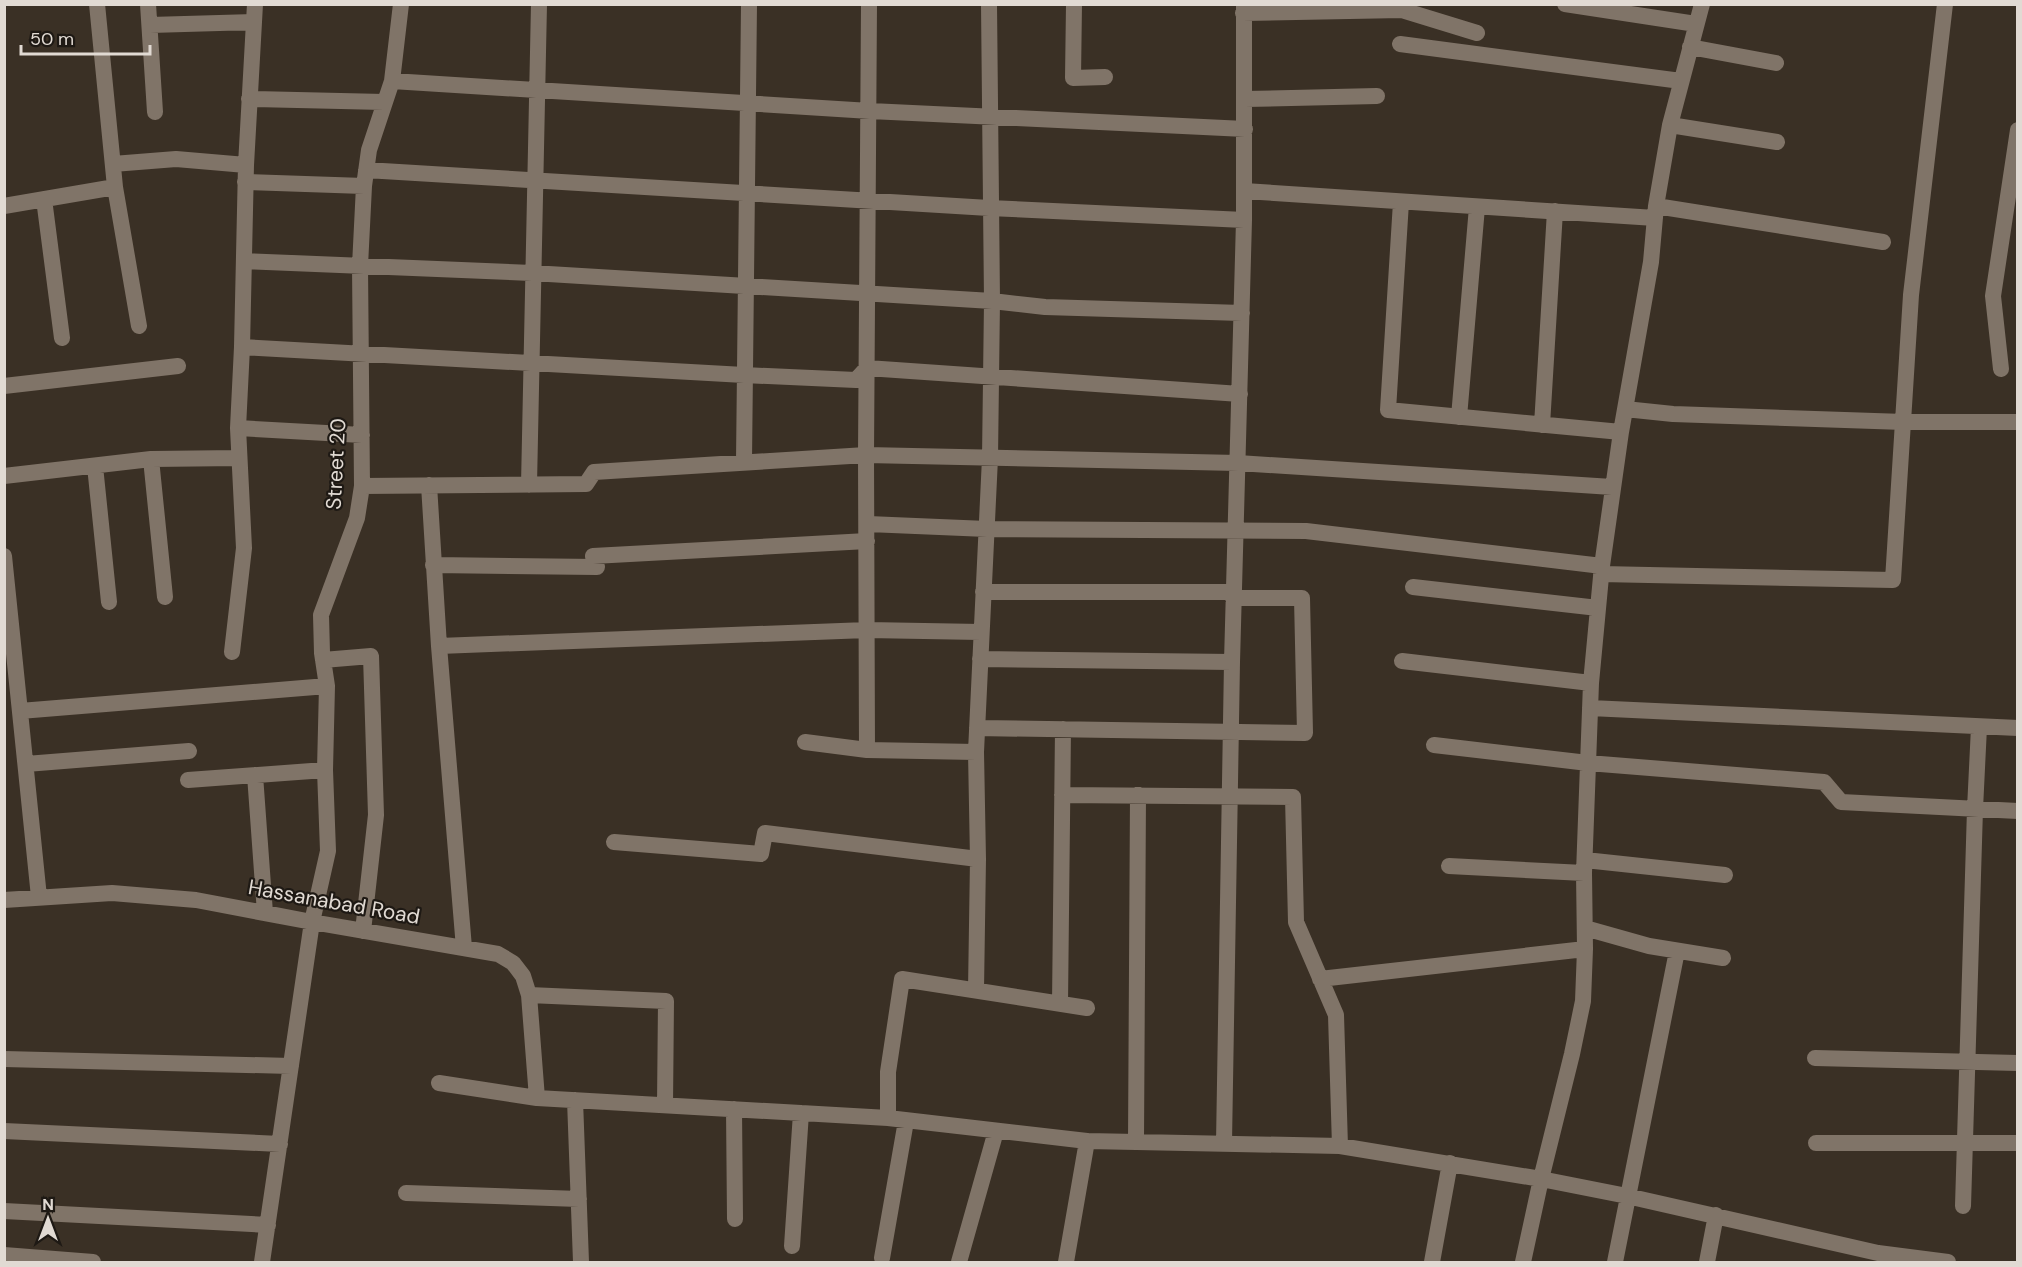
<svg xmlns="http://www.w3.org/2000/svg" width="2022" height="1267" viewBox="0 0 2022 1267" font-family="'DM Sans',sans-serif">
  <style>
    .lines { fill: none; stroke-linecap: round; stroke-linejoin: round }
    .minor { stroke: #807468; stroke-width: 16 }
    .labels { text-anchor: middle; dominant-baseline: central; stroke-width: 4.5; stroke-linejoin: round; paint-order: stroke }
    .street-label { font-size: 21px; fill: #e1dad3; stroke: #1e1914 }
  </style>
  <rect width="100%" height="100%" fill="#3a3025"/>
  <g class="lines">
    <path class="minor" d="M97 4 115 187 139 326
      M148 4 155 112
      M1074 4 1073 78 1105 77
      M1565 4 1696 24
      M1243 13 1402 10 1477 33
      M150 25 254 22
      M1400 44 1681 81
      M1690 47 1776 63
      M392 81 870 111 1245 129
      M249 99 384 102
      M1245 99 1377 96
      M1670 125 1777 142
      M113 164 176 159 246 165
      M366 170 989 208 1244 220
      M245 182 364 186
      M1244 191 1655 218
      M44 199 62 338
      M1401 202 1388 410 1621 432
      M4 206 115 187
      M1656 206 1883 242
      M244 261 532 273 992 301 1045 307 1242 313
      M242 347 744 375 856 380 867 368 1240 394
      M2001 369 1993 296 2018 130
      M4 386 178 366
      M1625 409 1673 414 1904 422H2018
      M1459 417 1477 207
      M1542 425 1555 211
      M238 428 362 435
      M151 459 165 597
      M744 461 749 4
      M95 466 109 602
      M4 476 151 459 239 458
      M429 485 439 646 464 948
      M529 485 539 4
      M362 486 586 484 594 472 866 455 1238 463 1612 487
      M868 524 987 529 1306 531 1602 566
      M4 556 39 897
      M433 565 597 567 593 556 867 541
      M1601 574 1893 580 1911 295 1945 4
      M1413 587 1598 608
      M983 592H1233
      M439 646 867 630 981 632
      M232 652 244 548 238 428 242 347 246 165 255 4
      M980 659 1232 662
      M323 660 371 656 376 815 363 931
      M1402 661 1591 683
      M1590 708 2018 728
      M20 711 327 686
      M977 728 1305 733 1302 598H1233
      M805 742 867 750 976 752
      M1434 745 1588 763 1824 782 1841 802 2018 811
      M867 750 866 455 869 4
      M26 764 189 751
      M255 775 265 913
      M188 780 325 770
      M1062 795 1293 797 1296 922 1336 1015 1340 1146
      M614 842 761 854 765 833 978 859
      M1585 860 1725 875
      M1449 866 1584 873
      M4 900 112 893 196 900 312 922 498 954 513 963 523 976 529 995 537 1098
      M1585 928 1649 946 1723 958
      M1320 979 1585 949
      M976 990 978 859 976 752 990 458 992 301 989 4
      M529 995 666 1001 665 1105
      M1060 1004 1063 729
      M1815 1058 2018 1063
      M4 1059 291 1066
      M439 1083 537 1098 888 1118 1087 1141 1340 1146 1541 1179 1627 1196 1878 1253 1948 1262
      M575 1100 581 1262
      M734 1109 735 1219
      M888 1118V1072L902 979 1087 1008
      M4 1131 280 1144
      M1136 1141 1138 795
      M1224 1143 1232 662 1244 220V4
      M1816 1143H2018
      M406 1193 579 1199
      M1963 1206 1975 809 1979 727
      M4 1211 268 1225
      M792 1246 801 1113
      M4 1255 93 1262
      M882 1258 906 1121
      M262 1262 312 922 328 851 325 770 327 686 322 653 321 615 357 518 362 486 360 266 364 186 369 150 392 81 401 4
      M959 1262 996 1131
      M1066 1262 1087 1141
      M1432 1262 1450 1163
      M1523 1262 1541 1179 1572 1054 1583 1001 1585 949 1584 873 1591 683 1602 566 1621 432 1651 262 1656 206 1670 125 1702 4
      M1615 1262 1677 951
      M1707 1262 1716 1215"/>
  </g>
  <g class="labels">
    <g class="street-label">
      <text transform="translate(336 464) rotate(-87)">Street 20</text>
      <text transform="translate(334 902) rotate(10)">Hassanabad Road</text>
    </g>
  </g>
  <rect width="2022" height="1267" fill="none" stroke="#e1dad3" stroke-width="12"/>
  <g transform="translate(48 1219)" stroke="#1e1914" stroke-width="4.5" paint-order="stroke">
  <path d="M0-4.5L10 22L0 15L-10 22Z" fill="#e1dad3"/>
  <text y="-9" font-size="16" font-weight="bold" text-anchor="middle" fill="#e1dad3">N</text>
  </g>
  <path d="M21 45v9h129v-9" fill="none" stroke="#e1dad3" stroke-width="3"/>
  <text x="30" y="45" font-size="18" fill="#e1dad3" stroke="#1e1914" stroke-width="4.5" paint-order="stroke">50 m</text>
</svg>
